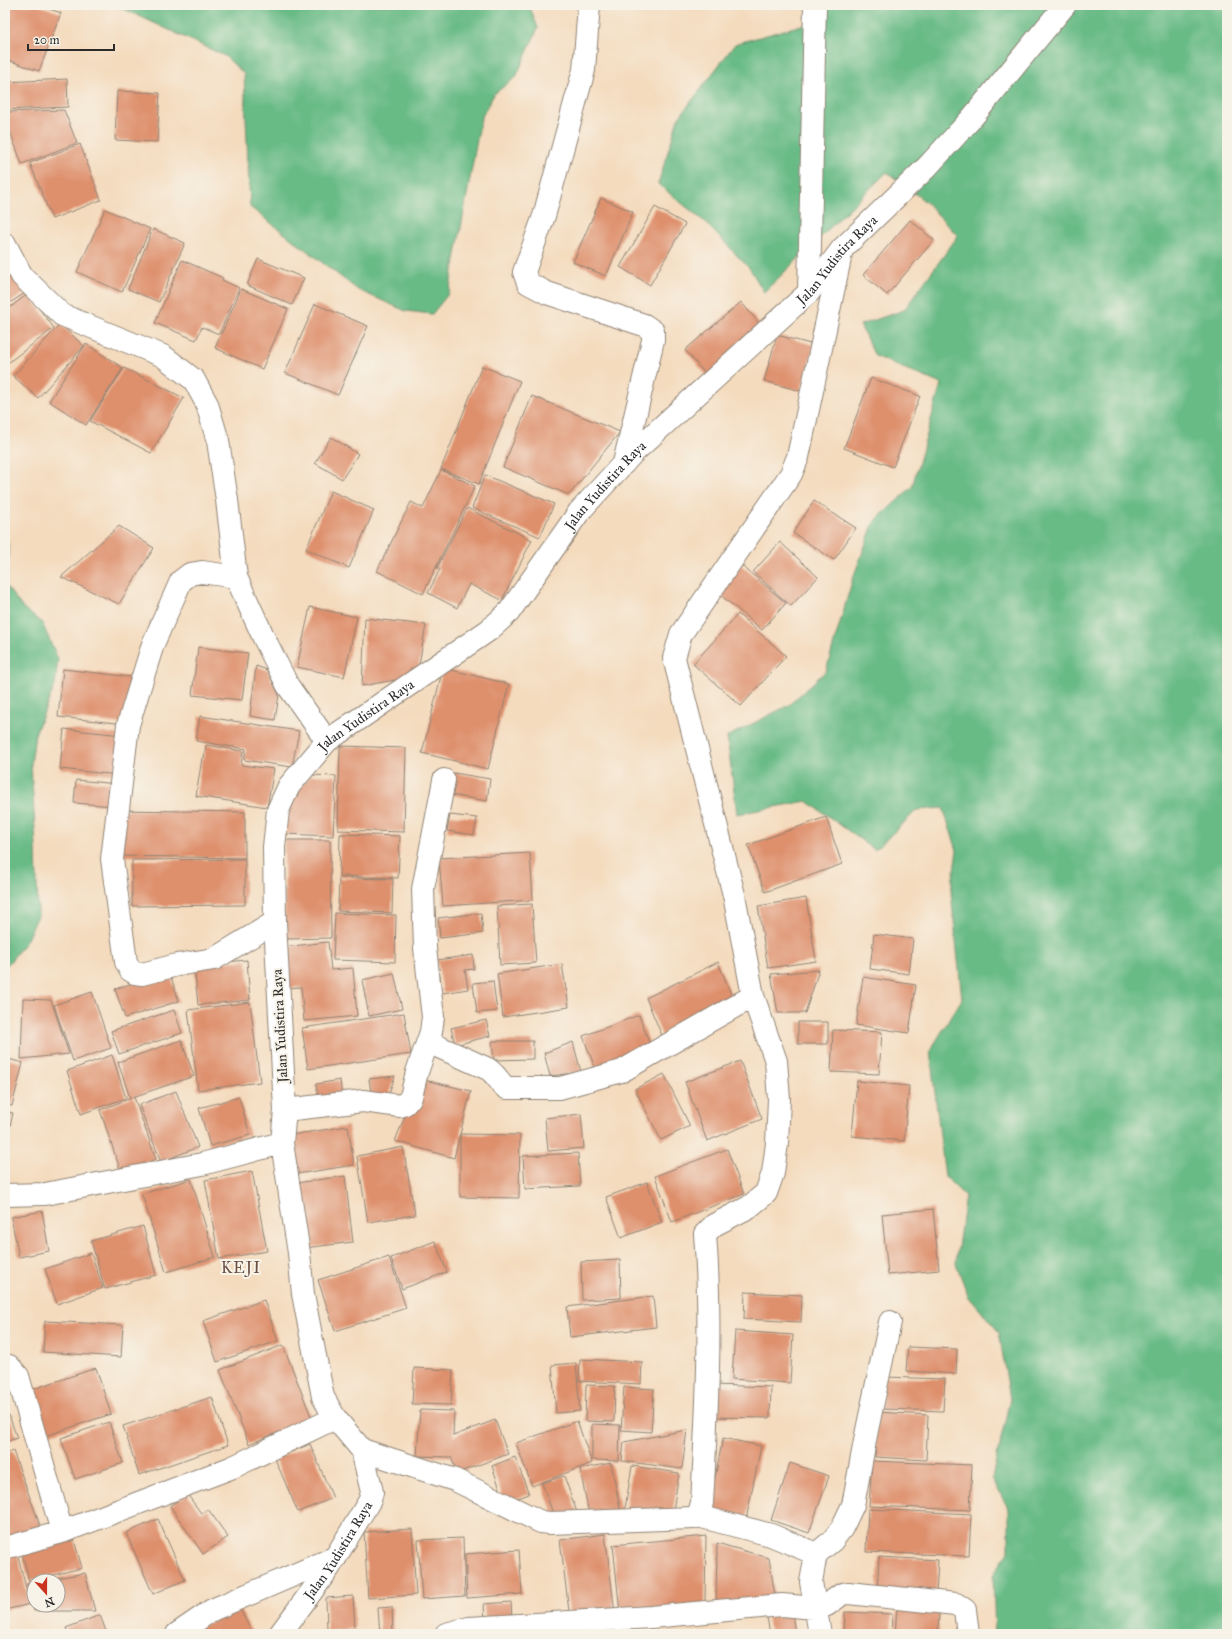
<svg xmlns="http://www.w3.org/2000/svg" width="1232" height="1639" viewBox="0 0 1232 1639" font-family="'IM FELL Great Primer',serif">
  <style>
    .forest { fill: #69bb86; stroke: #4a7358 }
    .building { fill: #de8f6c }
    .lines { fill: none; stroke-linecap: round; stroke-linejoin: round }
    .minor-casing { stroke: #908374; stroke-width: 24 }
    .tertiary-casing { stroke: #908374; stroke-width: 24 }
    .minor { stroke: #fff; stroke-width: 22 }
    .tertiary { stroke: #fff; stroke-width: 22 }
    .labels { text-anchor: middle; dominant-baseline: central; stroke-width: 4; stroke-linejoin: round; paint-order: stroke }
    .street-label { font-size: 14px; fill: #2b2b2b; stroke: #f7f3e8 }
    .quarter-label { font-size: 16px; letter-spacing: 1px; fill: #6a4e42; stroke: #f7f3e8 }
  </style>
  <rect width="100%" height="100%" fill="#f7f3e8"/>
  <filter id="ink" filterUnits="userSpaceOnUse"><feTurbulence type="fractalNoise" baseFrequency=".025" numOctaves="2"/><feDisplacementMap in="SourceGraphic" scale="8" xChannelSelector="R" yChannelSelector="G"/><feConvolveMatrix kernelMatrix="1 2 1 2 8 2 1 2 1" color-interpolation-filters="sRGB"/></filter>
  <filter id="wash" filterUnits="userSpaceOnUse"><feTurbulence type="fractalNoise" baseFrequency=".012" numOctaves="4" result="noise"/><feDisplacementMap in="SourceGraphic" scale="16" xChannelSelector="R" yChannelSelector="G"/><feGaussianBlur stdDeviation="0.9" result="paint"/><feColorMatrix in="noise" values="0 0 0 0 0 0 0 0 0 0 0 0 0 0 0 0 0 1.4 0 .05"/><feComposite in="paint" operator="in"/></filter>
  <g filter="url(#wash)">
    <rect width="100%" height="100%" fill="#f4dbbe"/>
    <path class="forest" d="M122 5H529L538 28 516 77 494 94 481 118 449 293 432 314 406 311 358 290 250 207 244 74 225 56 122 8Z
      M822 5H1227V1634H995L993 1575 1009 1551V1510L992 1478 1010 1399 999 1332 968 1296 956 1263 965 1196 945 1177 930 1051 962 999 951 892 957 850 943 808 917 810 875 850 807 801 737 814 727 737 789 705 826 671 853 578 874 522 912 487 941 384 875 356 860 325 904 310 958 236 926 202 887 172 764 292 750 269 705 222 658 184 678 119 735 44 816 21Z
      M5 537 9 547 6 586 22 607 42 623 58 659 55 685 35 734 31 764 36 847 38 916 26 941 9 963 5 965Z"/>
    <g id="blocks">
      <path class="building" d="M7 5H38L61 13 39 71 5 59V25Z
        M67 79 68 107 5 110V82Z
        M117 91 160 93 157 142 115 140Z
        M64 110 77 143 22 164 5 118V112Z
        M80 144 101 200 52 219 30 163Z
        M601 198 633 212 606 276 573 262Z
        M655 207 685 224 650 285 620 267Z
        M105 209 150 229 122 292 77 272Z
        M910 220 934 240 887 295 863 275Z
        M153 229 185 243 159 302 128 289Z
        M258 259 304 278 292 305 247 285Z
        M182 260 223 278 222 280 239 288 219 334 202 327 196 340 155 323Z
        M13 268 28 291 5 306V273Z
        M241 289 288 309 262 369 215 348Z
        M28 294 54 328 5 365V311Z
        M741 302 764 329 708 377 685 350Z
        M315 304 368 326 338 395 285 373Z
        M60 324 84 346 38 398 13 376Z
        M777 335 814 345 801 391 764 381Z
        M86 344 123 368 86 425 49 401Z
        M482 366 520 381 479 484 441 469Z
        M124 368 184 398 151 453 90 421Z
        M871 378 920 396 893 467 844 448Z
        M532 396 620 432 569 495 503 467Z
        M331 437 358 454 342 479 315 463Z
        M441 470 475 486 423 594 377 571 411 502 423 508Z
        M485 475 554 504 540 537 472 508Z
        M331 491 374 510 349 568 306 549Z
        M814 501 856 528 834 560 793 533Z
        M467 508 532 540 502 600 469 584 457 608 428 593 440 569 437 568Z
        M119 526 154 548 119 604 61 577Z
        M780 542 818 577 791 606 753 572Z
        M741 565 786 603 762 630 718 593Z
        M310 607 357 617 344 677 297 667Z
        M738 614 786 656 741 706 693 664Z
        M365 618 426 625 417 676 362 686Z
        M198 647 248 653 242 700 192 695Z
        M256 666 267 670 279 695 275 720 250 716Z
        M443 668 509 684 488 769 422 753Z
        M63 669 132 677 126 724 58 717Z
        M200 716 299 731 292 767 244 760 246 749 196 741Z
        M64 729 123 735 119 775 60 769Z
        M206 745 243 751 241 765 274 769 267 807 196 796 202 758H204Z
        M340 746 406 748 404 832 338 830Z
        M454 773 490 779 487 801 450 795Z
        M311 775 336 776 333 836 282 834 284 807Z
        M76 780 117 784 115 806 74 803Z
        M120 810 245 812V858L119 856Z
        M450 815 477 818 474 835 447 831Z
        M826 817 842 864 765 892 748 845Z
        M340 834 400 836 398 878 339 876Z
        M284 840H330L331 938 285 939Z
        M530 853 533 900 443 906 439 858Z
        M245 859V905L132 906V860Z
        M339 878 393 879 392 913 338 911Z
        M806 898 816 961 768 968 758 906Z
        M532 904 536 963 500 965 497 906Z
        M335 913 396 915 395 962 333 960Z
        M481 913 483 933 440 938 438 918Z
        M874 934 913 939 909 974 870 969Z
        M328 942 331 970 353 968 357 1016 304 1021 301 987 286 988 283 947Z
        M473 955 474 969 465 970 468 989 443 993 437 960Z
        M247 960 250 1000 198 1005 194 965Z
        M718 962 735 1004 666 1045 646 998Z
        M562 964 569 1007 503 1017 497 974Z
        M819 970 805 1013H778L771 974Z
        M169 971 179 1001 125 1018 115 989Z
        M394 973 402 1009 369 1016 362 980Z
        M863 977 916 985 909 1033 856 1025Z
        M493 981 497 1011 477 1013 473 983Z
        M92 992 111 1048 73 1061 54 1005Z
        M23 999 51 1000 69 1054 21 1059Z
        M250 1002 260 1082 198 1090 188 1010Z
        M174 1010 182 1033 119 1054 111 1031Z
        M404 1013 411 1054 308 1069 302 1028Z
        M639 1015 652 1050 596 1071 583 1036Z
        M486 1020 490 1036 455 1045 451 1028Z
        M798 1022H828V1044H798Z
        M833 1030 882 1032 879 1074 831 1072Z
        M181 1040 194 1076 130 1098 118 1062Z
        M492 1041H533V1059L494 1060Z
        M573 1042 581 1072 550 1076 544 1053Z
        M112 1055 126 1098 81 1114 67 1071Z
        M5 1058 23 1063 12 1106 5 1105Z
        M740 1061 762 1119 707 1141 685 1082Z
        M664 1074 690 1126 661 1140 635 1089Z
        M395 1076 388 1096 372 1098 369 1079Z
        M420 1079 471 1091 454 1158 395 1141Z
        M340 1080 342 1098 319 1102 316 1084Z
        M857 1081 909 1086 904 1141 852 1136Z
        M176 1091 198 1147 161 1162 139 1105Z
        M134 1097 156 1159 121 1172 100 1110Z
        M239 1097 250 1135 210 1146 199 1108Z
        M5 1112 13 1113 6 1144H5Z
        M581 1114 584 1148 548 1151 545 1118Z
        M348 1126 354 1165 297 1174 291 1135Z
        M460 1134 520 1135 519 1198 460 1197Z
        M403 1147 415 1215 368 1222 357 1156Z
        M727 1149 744 1194 672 1222 655 1176Z
        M578 1153 580 1186 525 1189 523 1156Z
        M252 1171 267 1251 219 1259 205 1180Z
        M345 1176 353 1242 304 1248 296 1183Z
        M191 1179 215 1257 166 1272 142 1194Z
        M647 1182 662 1222 621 1238 606 1197Z
        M933 1209 939 1270 888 1275 882 1214Z
        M42 1211 49 1251 19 1257 11 1217Z
        M143 1226 156 1275 105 1289 91 1241Z
        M435 1241 447 1272 402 1289 391 1258Z
        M91 1253 103 1288 57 1304 45 1269Z
        M389 1257 406 1308 335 1331 318 1280Z
        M620 1260 621 1298 582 1300 581 1262Z
        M745 1292 802 1295 801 1322 744 1319Z
        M653 1296 656 1327 570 1337 567 1307Z
        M264 1300 278 1341 217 1362 203 1321Z
        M45 1321 123 1325 121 1357 43 1352Z
        M735 1331 793 1335 790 1383 732 1379Z
        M283 1345 312 1419 249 1444 220 1370Z
        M908 1347 957 1349 956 1374 906 1371Z
        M580 1359 642 1362 641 1384 579 1381Z
        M576 1363 580 1411 556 1413 552 1365Z
        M96 1368 111 1414 42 1437 27 1391Z
        M414 1368 453 1370 451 1405 412 1404Z
        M884 1377 945 1379 943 1411 882 1409Z
        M586 1385 615 1386 614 1422 585 1421Z
        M713 1385 771 1387 770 1418 711 1417Z
        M624 1387 654 1389 651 1432 621 1430Z
        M212 1397 228 1445 139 1475 123 1426Z
        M420 1410 454 1411 453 1436 495 1420 508 1454 457 1473 451 1457 417 1456Z
        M877 1412 928 1415 926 1460 875 1457Z
        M9 1415 17 1438 5 1442V1417Z
        M577 1421 592 1463 532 1486 516 1443Z
        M109 1422 123 1463 75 1479 61 1438Z
        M592 1424 620 1425 619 1461 592 1460Z
        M687 1430 682 1469 622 1461 624 1442Z
        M723 1438 761 1446 746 1520 708 1512Z
        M310 1444 333 1498 298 1512 275 1459Z
        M13 1451 41 1528 5 1541V1454Z
        M515 1457 529 1494 505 1503 492 1466Z
        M872 1461 972 1465 970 1510 869 1506Z
        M611 1463 621 1513 590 1519 580 1469Z
        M790 1463 829 1476 809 1533 771 1520Z
        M632 1466 679 1473 672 1517 625 1509Z
        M564 1476 578 1515 556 1522 542 1483Z
        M187 1494 201 1513 208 1509 228 1537 203 1554 170 1506Z
        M868 1509 971 1514 969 1556 866 1552Z
        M158 1519 185 1580 153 1594 126 1533Z
        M412 1529 416 1595 368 1598 364 1532Z
        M605 1534 615 1613 570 1619 560 1540Z
        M706 1536 705 1604 620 1613 613 1545Z
        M463 1538 465 1596 422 1599 418 1540Z
        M74 1540 82 1568 29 1581 22 1553Z
        M717 1543 769 1558 775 1596 716 1605Z
        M519 1550 522 1594 467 1598 465 1554Z
        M17 1552 30 1604 5 1610V1555Z
        M879 1557 938 1560 936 1596 877 1594Z
        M85 1573 95 1611H34L27 1584 34 1583V1605H58V1581L46 1580Z
        M353 1596 355 1629 327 1631 326 1598Z
        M511 1602 512 1620 485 1622 484 1604Z
        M239 1607 253 1634H200L197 1629Z
        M392 1607 393 1634H380L378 1608Z
        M897 1608 939 1611 938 1634H895Z
        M845 1612 892 1614 891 1634H844Z
        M792 1613 795 1634H770L767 1617Z
        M100 1615 107 1634H68L66 1628Z"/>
    </g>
  </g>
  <g filter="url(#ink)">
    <use href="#blocks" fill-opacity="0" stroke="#908374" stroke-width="1"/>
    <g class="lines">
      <defs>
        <path id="minor" d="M589 5 584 70 544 216 524 272 528 283 547 293 644 325 653 331V340L624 463
          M5 244 22 276 62 315 163 356 194 380 207 404 218 441 227 500 236 577 264 638 288 686 327 741
          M809 292 815 5
          M236 577 202 572 190 574 181 581 153 644 128 725 112 859 126 962 130 970 135 973 142 974 177 965 214 959 275 922
          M428 1042 488 1069C496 1074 499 1082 506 1088H560L622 1071 753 996
          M285 1110 363 1101 400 1106 405 1104 411 1097 417 1072 431 1032 433 1017 425 948 423 889 444 780
          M5 1195 45 1194 202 1164 282 1143
          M5 1366H9L18 1376 62 1532
          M362 1450 455 1480 541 1522 550 1523 694 1518 698 1516 771 1535 816 1554
          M698 1516 702 1503C707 1413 712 1324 705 1234L714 1225 749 1207 766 1193 773 1173 777 1143 779 1099 776 1061 753 996 734 895 674 658 681 634 791 474 798 457 842 249
          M5 1548 62 1532 233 1467 335 1418
          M177 1634 212 1610 336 1557
          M446 1634 469 1628 651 1617 782 1605 815 1608 827 1605 842 1594 848 1593 956 1604 965 1610 968 1634
          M820 1634 811 1582 816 1554 832 1541 842 1528 853 1505 867 1430 890 1322"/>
        <g id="tertiary">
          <path id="s1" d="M280 1634 329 1568 370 1500 372 1492 362 1450 335 1418 323 1397 303 1294 299 1253 282 1143 285 1110 275 922 274 847 278 810 289 786 327 741 489 630 509 612 579 512 633 453 809 292 842 249 927 167 971 119 1065 5"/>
        </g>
      </defs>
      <use href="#minor" class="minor-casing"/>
      <use href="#tertiary" class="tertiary-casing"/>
      <use href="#minor" class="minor"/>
      <use href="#tertiary" class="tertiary"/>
    </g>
  </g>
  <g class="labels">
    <g class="street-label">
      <text stroke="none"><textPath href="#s1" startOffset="1662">Jalan Yudistira Raya</textPath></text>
      <text stroke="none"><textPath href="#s1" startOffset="1338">Jalan Yudistira Raya</textPath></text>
      <text stroke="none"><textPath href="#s1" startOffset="1002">Jalan Yudistira Raya</textPath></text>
      <text transform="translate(280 1026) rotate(-93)">Jalan Yudistira Raya</text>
      <text stroke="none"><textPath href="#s1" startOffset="102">Jalan Yudistira Raya</textPath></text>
    </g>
    <g class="quarter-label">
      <text x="241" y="1267">KEJI</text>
    </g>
  </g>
  <rect width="1232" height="1639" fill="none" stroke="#f7f3e8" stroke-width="20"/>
  <g transform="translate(46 1593) rotate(159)"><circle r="19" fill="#f7f3e8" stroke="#a5a39c"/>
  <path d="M0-3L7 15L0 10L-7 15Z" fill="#c8321e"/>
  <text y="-6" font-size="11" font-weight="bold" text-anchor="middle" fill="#2b2b2b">N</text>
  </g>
  <path d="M28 44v6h86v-6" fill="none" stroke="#2b2b2b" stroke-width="2"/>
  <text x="34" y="44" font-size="12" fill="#2b2b2b" stroke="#f7f3e8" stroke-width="3" paint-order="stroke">20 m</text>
</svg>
